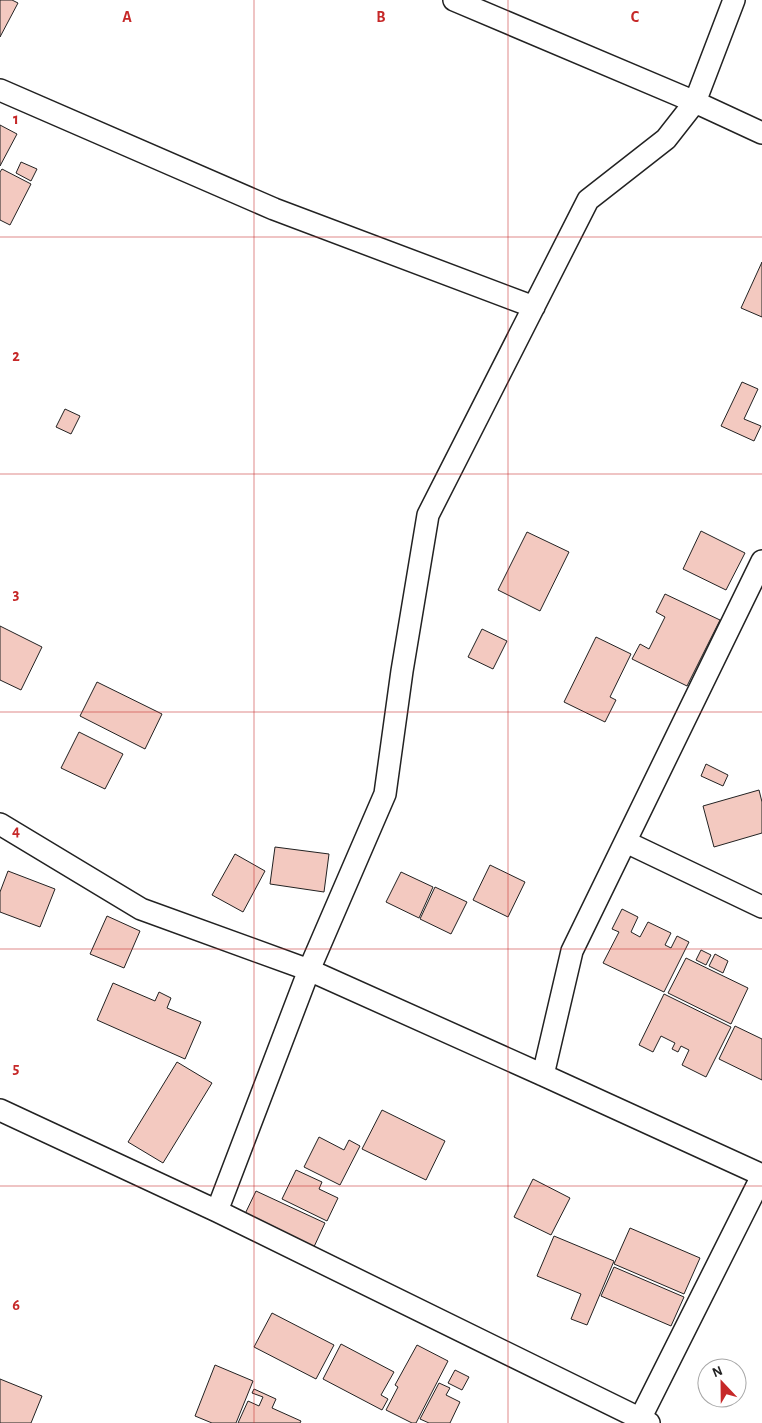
<svg xmlns="http://www.w3.org/2000/svg" width="762" height="1423" viewBox="0 0 762 1423" font-family="'Alegreya Sans',sans-serif">
  <style>
    .building { fill: #f3c9c0; stroke: #222 }
    .lines { fill: none; stroke-linecap: round; stroke-linejoin: round }
    .minor-casing { stroke: #222; stroke-width: 24 }
    .minor { stroke: #fff; stroke-width: 21 }
    .grid { fill: none; stroke: #c62828; stroke-width: 1; stroke-opacity: 0.55 }
    .grid-label { font-size: 16px; text-anchor: middle; font-weight: bold; fill: #c62828; stroke: #fff; stroke-width: 4; stroke-linejoin: round; paint-order: stroke }
  </style>
  <rect width="100%" height="100%" fill="#fff"/>
  <path class="building" d="M0 0H12L18 3 0 37Z
    M0 125 17 134 0 166Z
    M21 162 37 169 31 181 16 173Z
    M2 169 31 184 10 225 0 220V172Z
    M762 262V317L741 308Z
    M742 382 758 389 744 419 761 426 754 441 721 426Z
    M65 409 80 416 71 434 56 427Z
    M701 531 745 553 726 590 683 569Z
    M527 532 569 552 540 611 498 590Z
    M665 594 720 620 687 686 632 659 640 644 649 649 665 617 656 612Z
    M0 626 42 647 21 690 0 680Z
    M482 629 507 641 493 669 468 657Z
    M596 637 631 654 610 697 616 700 605 722 564 702Z
    M97 682 162 714 145 749 80 716Z
    M79 732 123 754 105 789 61 768Z
    M706 764 728 775 723 786 701 776Z
    M759 790 762 802V833L714 847 703 806Z
    M275 847 329 854 324 892 270 884Z
    M235 854 265 871 243 912 212 895Z
    M490 865 525 882 508 917 473 900Z
    M8 871 55 889 40 927 0 912V892Z
    M401 872 433 887 419 918 386 902Z
    M435 887 467 902 451 934 420 919Z
    M622 909 638 917 631 932 640 937 648 922 671 933 665 945 671 948 677 936 689 942 664 992 603 963 619 932 612 929Z
    M107 916 140 931 124 968 90 954Z
    M701 950 711 955 706 965 696 960Z
    M715 954 728 961 723 973 709 966Z
    M686 958 748 988 731 1024 668 993Z
    M113 983 155 1001 159 992 171 998 167 1008 201 1022 185 1059 97 1020Z
    M664 994 731 1027 706 1077 682 1065 689 1050 681 1046 678 1052 672 1049 675 1043 661 1036 653 1052 639 1045Z
    M735 1026 762 1039V1080L719 1059Z
    M177 1062 212 1083 163 1163 128 1142Z
    M382 1110 445 1141 426 1180 362 1149Z
    M319 1137 344 1150 349 1140 360 1146 340 1185 304 1167Z
    M296 1170 322 1182 319 1189 338 1198 327 1221 282 1199Z
    M533 1179 570 1198 551 1235 514 1217Z
    M256 1191 325 1223 313 1249 244 1216Z
    M630 1228 700 1258 684 1294 614 1264Z
    M554 1236 614 1261 587 1325 571 1319 581 1294 537 1276Z
    M614 1267 684 1297 671 1326 601 1296Z
    M272 1313 334 1345 316 1379 254 1347Z
    M341 1344 394 1372 381 1395 388 1399 382 1410 323 1379Z
    M417 1345 448 1361 416 1423H412L386 1410 398 1387 395 1385Z
    M215 1365 253 1381 236 1423H212L195 1416Z
    M455 1370 469 1377 462 1390 448 1383Z
    M0 1379 42 1396 31 1423H0Z
    M439 1383 450 1388 446 1395 460 1402 450 1423H429L420 1419Z
    M254 1389 276 1399 272 1408 301 1421 300 1423H238L248 1401 259 1406 263 1397 252 1393Z"/>
  <g class="lines">
    <defs>
      <path id="minor" d="M454 0 695 102 762 133
        M0 90 274 209 534 307
        M0 824 141 909 309 970 543 1075 762 1175
        M626 842 762 907
        M543 1075 572 951 762 561
        M0 1110 217 1211 649 1423
        M217 1211 309 970 385 794 402 671 428 515 588 200 666 139 695 102 734 0
        M638 1423 762 1176"/>
    </defs>
    <use href="#minor" class="minor-casing"/>
    <use href="#minor" class="minor"/>
  </g>
  <path class="grid" d="M254 0V1423M508 0V1423M0 237H762M0 474H762M0 712H762M0 949H762M0 1186H762"/>
  <g class="grid-label">
    <text x="127" y="22">A</text>
    <text x="381" y="22">B</text>
    <text x="635" y="22">C</text>
    <text x="16" y="124">1</text>
    <text x="16" y="361">2</text>
    <text x="16" y="599">3</text>
    <text x="16" y="836">4</text>
    <text x="16" y="1073">5</text>
    <text x="16" y="1310">6</text>
  </g>
  <g transform="translate(722 1383) rotate(338)"><circle r="24" fill="#ffffff" stroke="#a7a7a7"/>
  <path d="M0-4L9 19L0 12L-9 19Z" fill="#c62828"/>
  <text y="-8" font-size="14" font-weight="bold" text-anchor="middle" fill="#222222">N</text>
  </g>
</svg>
